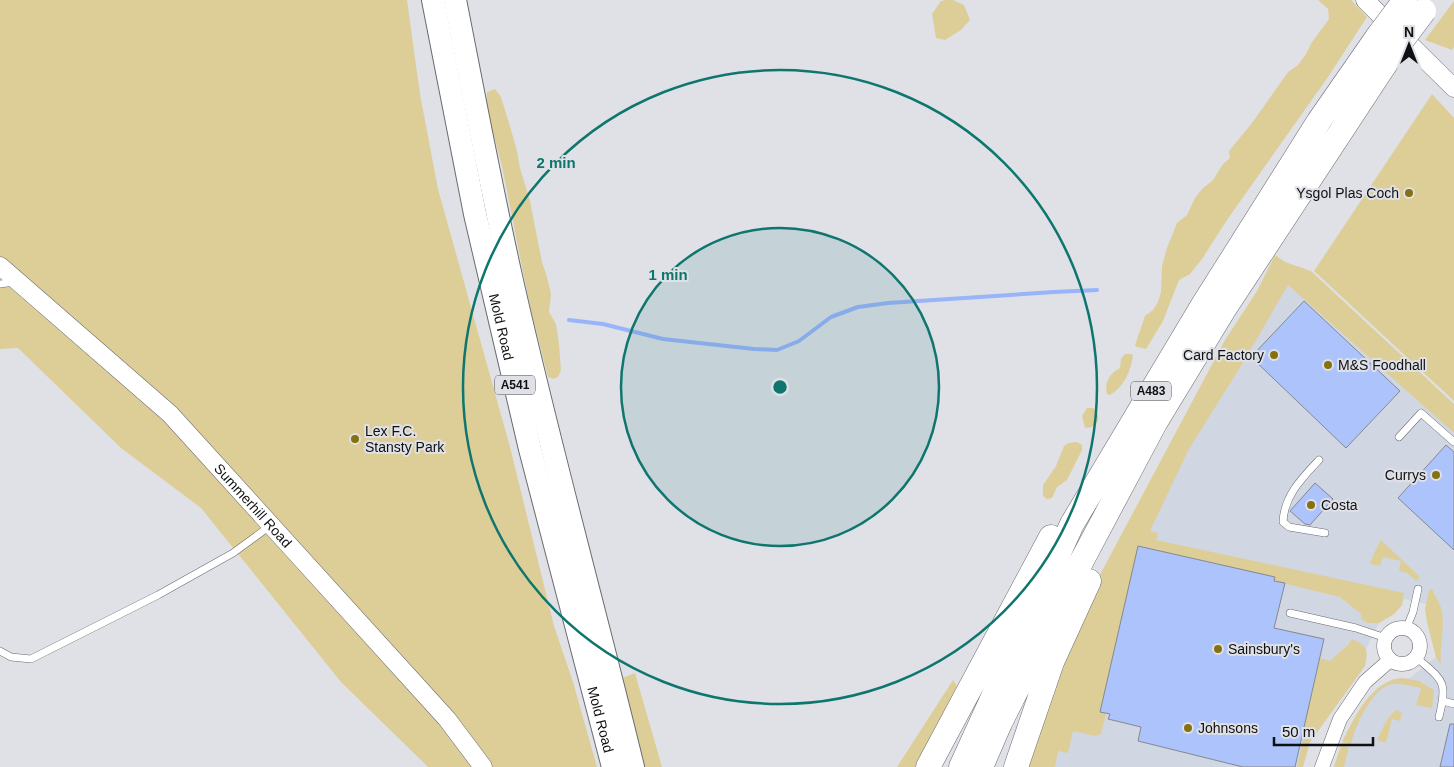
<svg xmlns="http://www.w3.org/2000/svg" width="1454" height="767" viewBox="0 0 1454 767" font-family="Helvetica,sans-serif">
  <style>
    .built { fill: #d1d6e3 }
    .green { fill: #ddce98 }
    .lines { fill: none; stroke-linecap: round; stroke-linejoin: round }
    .stream { stroke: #99b4fb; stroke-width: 4 }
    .building { fill: #acc3fc; stroke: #85888d }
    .service-casing { stroke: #696b70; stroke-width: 8 }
    .minor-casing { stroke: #696b70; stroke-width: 15 }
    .tertiary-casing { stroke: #696b70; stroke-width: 19 }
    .primary-casing { stroke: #696b70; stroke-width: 24 }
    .trunk-casing { stroke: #696b70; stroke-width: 25 }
    .service { stroke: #fff; stroke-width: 7 }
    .minor { stroke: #fff; stroke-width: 14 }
    .tertiary { stroke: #fff; stroke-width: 18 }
    .primary { stroke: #fff; stroke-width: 22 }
    .trunk { stroke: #fff; stroke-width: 24 }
    .trunk-bridge-casing { stroke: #696b70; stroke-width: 25; stroke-linecap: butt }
    .trunk-bridge { stroke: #fff; stroke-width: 24 }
    .ring { fill: none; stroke: #0f766e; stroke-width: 2.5 }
    .poi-dot { fill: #867111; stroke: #dfe1e7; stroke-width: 2 }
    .labels { text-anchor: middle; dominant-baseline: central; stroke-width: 4; stroke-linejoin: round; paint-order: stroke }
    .shield { fill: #dfe1e7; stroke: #4d4f51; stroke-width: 1 }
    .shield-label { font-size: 12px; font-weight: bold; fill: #0f1011 }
    .poi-label { font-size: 14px; fill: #0f1011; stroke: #dfe1e7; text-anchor: start }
    .street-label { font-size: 14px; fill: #0f1011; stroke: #dfe1e7 }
    .centre { fill: #0f766e; stroke: #dfe1e7; stroke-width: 2.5 }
    .ring-label { font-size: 15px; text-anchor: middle; font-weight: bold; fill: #0f766e; stroke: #dfe1e7; stroke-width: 4; stroke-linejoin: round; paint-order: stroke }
  </style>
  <rect width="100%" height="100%" fill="#dfe1e7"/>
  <path class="built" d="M1285 262 1454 416V767H1334L1342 742 1350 726 1377 688 1393 679 1410 678 1436 657 1427 622 1426 604 1404 599 1402 605 1394 614 1379 623 1366 649 1367 655 1365 666 1310 742 1303 767H1039L1070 663Z"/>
  <path class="green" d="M0 0H407L420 94 438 189 510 447 554 626 573 682 597 767H428L341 682 201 508 121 448 18 348 0 349Z
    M946 0H953L964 5 970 20 961 30 945 40 936 38 932 14 941 1Z
    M1318 0H1351L1367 17 1328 77 1227 220 1202 259 1190 274 1179 280 1163 321 1146 349 1137 347 1135 345 1145 316 1153 310 1158 302 1161 292 1162 266 1167 248 1177 223 1187 215 1195 198 1202 189 1213 180 1223 164 1230 158 1229 151 1252 123 1288 72 1298 65 1306 54 1312 42 1329 19 1328 9Z
    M1454 1V47L1452 50 1425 40Z
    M495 89 501 97 509 123 517 151 520 168 530 201 542 262 547 277 551 294 549 312 556 324 559 344 561 370 558 377 554 379 548 377 530 307 502 166 486 106 487 92Z
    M1432 94 1454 118V401L1314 271Z
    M1275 255 1285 262 1311 271 1454 404V433L1288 285 1244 361 1189 449 1150 531 1158 533 1156 540 1404 593 1402 605 1394 614 1379 623H1368L1361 619V614L1340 597 1274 581V577L1139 546 1100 712 1106 714 1101 734 1095 736 1073 731 1068 753 1058 751 1055 767H1027L1086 601 1225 340 1257 291Z
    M1125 354H1130L1133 355C1131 371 1124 387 1110 395L1107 394C1104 382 1110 373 1120 368L1121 359Z
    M1087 408H1093C1103 417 1098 428 1085 428L1082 416Z
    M1077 442 1082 445V450L1067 480 1057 487 1052 498 1047 499 1043 496V485L1056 466 1064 446 1068 443Z
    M1381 540 1420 577 1416 581 1407 573 1399 571 1401 561 1383 557 1380 566 1370 564 1374 553Z
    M1432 589C1435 596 1441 604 1442 612 1445 629 1439 647 1441 665L1436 657 1427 622 1425 609 1429 590Z
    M1352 639C1368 646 1368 650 1365 666L1310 742 1303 767H1297L1306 728H1304L1320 658 1330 661 1349 644Z
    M635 673 662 767H645L635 738 620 679Z
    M1402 678 1419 681 1434 690 1432 708 1416 705 1421 688C1410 686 1399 682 1389 685 1371 691 1355 726 1351 744L1342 742C1356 715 1370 682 1402 678Z
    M953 680 957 686 915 767H897Z
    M1397 710 1402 713 1400 721 1392 719 1386 743 1377 740C1382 730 1387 716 1397 710Z
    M1341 745 1349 747 1344 767H1334Z"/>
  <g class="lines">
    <path class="stream" d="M569 320 603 324 663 339 754 349 777 350 799 341 831 317 858 307 888 303 1054 292 1097 290"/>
  </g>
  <path class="building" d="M1304 301 1400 391 1346 448 1251 357Z
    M1446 445 1454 452V550L1398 498Z
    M1315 483 1333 499 1310 525 1305 524 1290 511Z
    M1138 546 1275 577 1274 581 1285 583 1274 628 1324 639 1295 767H1243L1138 741 1141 727 1108 719 1110 714 1100 712Z
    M1450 724H1454V767H1440Z"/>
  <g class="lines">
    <defs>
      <path id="service" d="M0 284 14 282
        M1399 437 1421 413 1454 442
        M1319 460C1302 478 1284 496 1283 522L1289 527 1325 533
        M1290 613 1356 628 1386 638
        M1406 629 1413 612 1418 589
        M0 651 11 657 31 659 158 595 233 553 270 526
        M1416 657C1443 681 1448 680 1439 717
        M1443 701 1454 704"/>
      <path id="minor" d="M1384 646a18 18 0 1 1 36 0a18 18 0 1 1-36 0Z
        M1322 767 1340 719 1365 682 1390 660"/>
      <g id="tertiary">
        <path d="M1365 0 1454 88"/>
        <path id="s1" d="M0 266 170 414 447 719 483 767"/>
      </g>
      <g id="primary">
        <path id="s2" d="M433 0 475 214 530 449 613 767"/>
        <path d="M455 0C473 91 490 182 510 272 547 438 593 602 633 767"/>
      </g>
      <path id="trunk" d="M928 767 1051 537
        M961 767 1072 524 1203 305 1319 121 1378 36
        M981 767 1000 723 1079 566 1155 423 1223 311 1394 51
        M1016 767 1052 662 1089 581"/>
    </defs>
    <use href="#service" class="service-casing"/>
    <use href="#minor" class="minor-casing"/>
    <use href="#tertiary" class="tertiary-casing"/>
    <use href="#primary" class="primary-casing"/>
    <use href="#trunk" class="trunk-casing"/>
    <use href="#service" class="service"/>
    <use href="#minor" class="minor"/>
    <use href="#tertiary" class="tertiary"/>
    <use href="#primary" class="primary"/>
    <use href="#trunk" class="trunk"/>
    <defs>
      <path id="trunk-bridge" d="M1378 36 1405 0
        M1394 51 1424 11"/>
    </defs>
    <use href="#trunk-bridge" class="trunk-bridge-casing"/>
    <use href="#trunk-bridge" class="trunk-bridge"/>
  </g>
  <circle cx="780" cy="387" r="159" fill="#0f766e" fill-opacity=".12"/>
  <g class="ring">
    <circle cx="780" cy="387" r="159"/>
    <circle cx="780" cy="387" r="317"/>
  </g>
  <g class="poi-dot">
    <circle cx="1409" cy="193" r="5"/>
    <circle cx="1274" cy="355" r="5"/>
    <circle cx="1328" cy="365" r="5"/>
    <circle cx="355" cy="439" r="5"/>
    <circle cx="1436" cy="475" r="5"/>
    <circle cx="1311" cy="505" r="5"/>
    <circle cx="1218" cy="649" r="5"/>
    <circle cx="1188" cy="728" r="5"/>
  </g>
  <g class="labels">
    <g class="shield">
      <rect x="495" y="375.5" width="40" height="19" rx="4"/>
      <rect x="1131" y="381.5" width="40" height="19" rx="4"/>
    </g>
    <g class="shield-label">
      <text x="515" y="385">A541</text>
      <text x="1151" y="391">A483</text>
    </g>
    <g class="poi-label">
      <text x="1399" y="193" text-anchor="end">Ysgol Plas Coch</text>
      <text x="1264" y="355" text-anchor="end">Card Factory</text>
      <text x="1338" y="365">M&amp;S Foodhall</text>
      <text x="365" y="431">Lex F.C.<tspan x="365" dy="16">Stansty Park</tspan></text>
      <text x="1426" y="475" text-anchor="end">Currys</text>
      <text x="1321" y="505">Costa</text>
      <text x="1228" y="649">Sainsbury's</text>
      <text x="1198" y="728">Johnsons</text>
    </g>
    <g class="street-label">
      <text stroke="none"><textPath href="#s2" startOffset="334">Mold Road</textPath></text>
      <text stroke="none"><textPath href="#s1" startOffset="349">Summerhill Road</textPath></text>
      <text stroke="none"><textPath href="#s2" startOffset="739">Mold Road</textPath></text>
    </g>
  </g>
  <circle cx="780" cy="387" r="8" class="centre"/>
  <g class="ring-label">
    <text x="556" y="168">2 min</text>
    <text x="668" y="280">1 min</text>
  </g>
  <g transform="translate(1409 45)" stroke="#dfe1e7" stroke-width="4" paint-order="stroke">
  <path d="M0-4L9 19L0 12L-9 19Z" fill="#0f1011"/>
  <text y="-8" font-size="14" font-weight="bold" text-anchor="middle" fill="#0f1011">N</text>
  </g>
  <path d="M1274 737v8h99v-8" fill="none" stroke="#0f1011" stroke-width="2.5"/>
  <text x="1282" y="737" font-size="15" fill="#0f1011" stroke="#dfe1e7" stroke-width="4" paint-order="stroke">50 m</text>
</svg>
